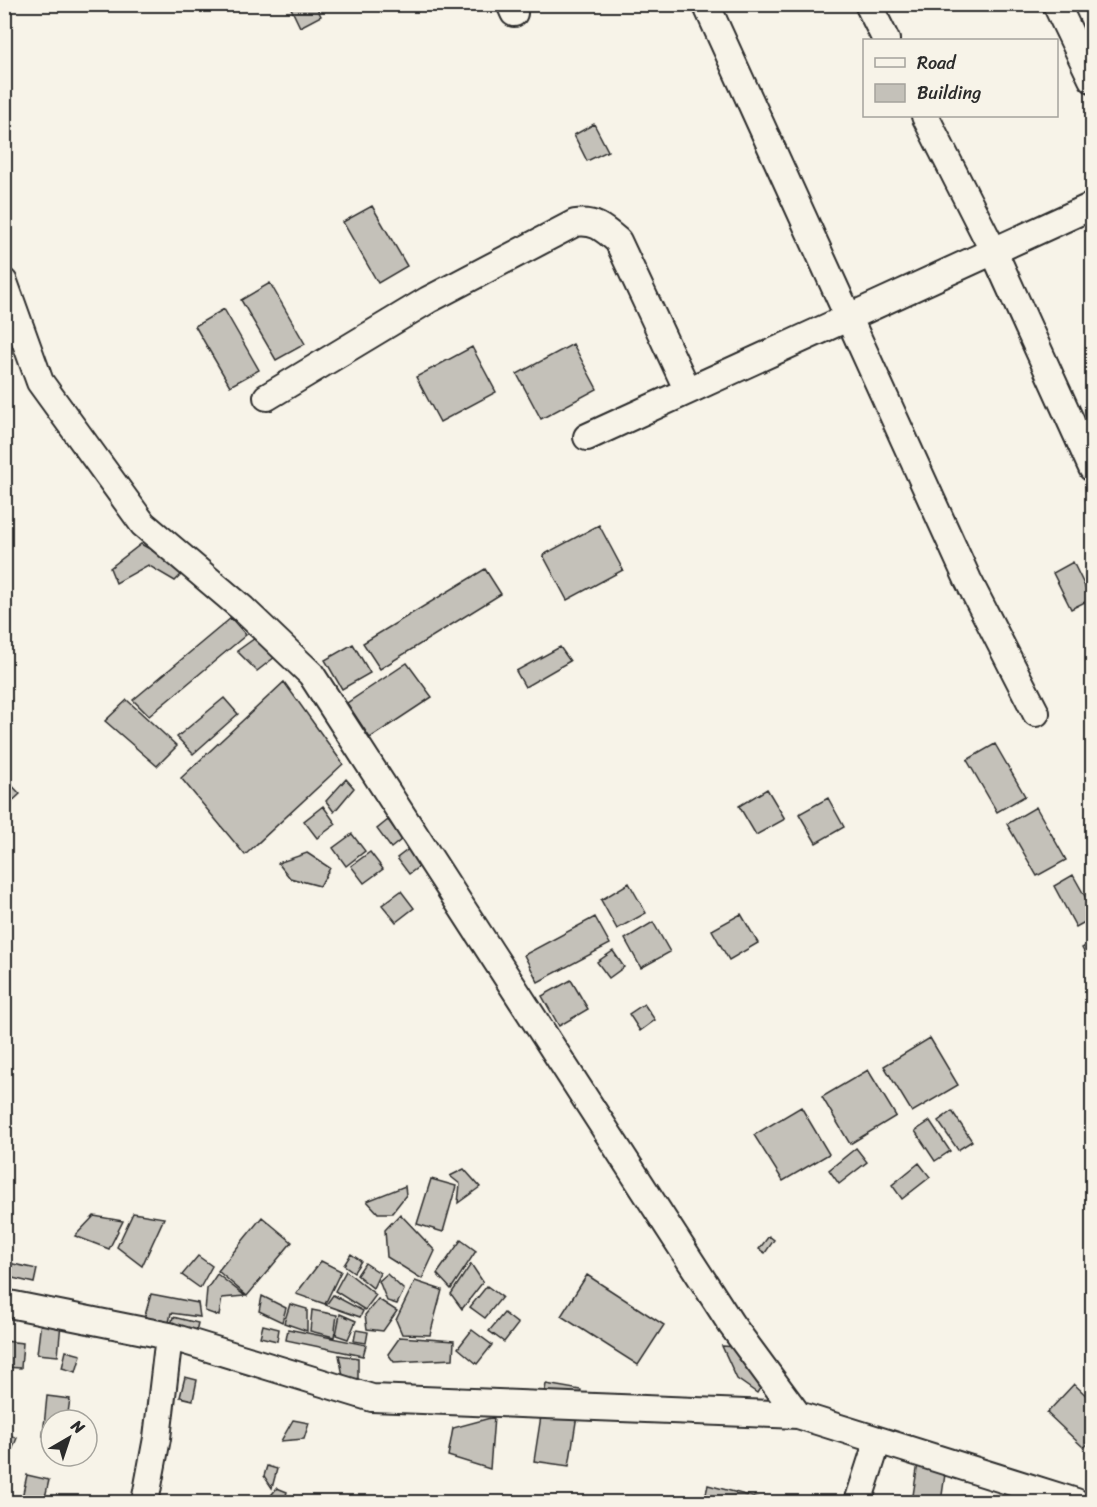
<svg xmlns="http://www.w3.org/2000/svg" width="1097" height="1507" viewBox="0 0 1097 1507" font-family="Sriracha,sans-serif">
  <style>
    .building { fill: #c4c1b9; stroke: #2b2b2b; stroke-width: 1.5 }
    .lines { fill: none; stroke-linecap: round; stroke-linejoin: round }
    .minor-casing { stroke: #2b2b2b; stroke-width: 30 }
    .minor { stroke: #f7f3e8; stroke-width: 26 }
  </style>
  <rect width="100%" height="100%" fill="#f7f3e8"/>
  <filter id="ink" filterUnits="userSpaceOnUse"><feTurbulence type="fractalNoise" baseFrequency=".0167" numOctaves="2"/><feDisplacementMap in="SourceGraphic" scale="12" xChannelSelector="R" yChannelSelector="G"/><feConvolveMatrix kernelMatrix="1 2 1 2 8 2 1 2 1" color-interpolation-filters="sRGB"/></filter>
  <g filter="url(#ink)">
    <path class="building" d="M289 4H315L321 16 300 27Z
      M594 124 608 151 587 161 574 135Z
      M372 206 407 266 378 283 343 222Z
      M270 283 305 344 276 360 241 300Z
      M224 309 259 370 230 386 195 326Z
      M573 344 597 389 541 419 517 374Z
      M472 347 496 392 440 422 416 377Z
      M599 525 623 570 567 600 543 555Z
      M141 544 186 570 175 581 148 565 116 583 110 568Z
      M1073 562 1091 599 1071 609 1053 573Z
      M485 569 501 594 380 669 363 643Z
      M231 618 246 635 149 716 133 700Z
      M258 636 275 657 257 671 237 651Z
      M353 644 370 673 342 689 325 660Z
      M560 647 570 661 525 687 516 671Z
      M407 663 432 697 370 738 347 703Z
      M284 682 343 764 245 855 181 778Z
      M224 698 238 714 193 754 177 737Z
      M127 700 177 746 157 766 105 721Z
      M995 744 1025 796 997 812 967 760Z
      M4 777 20 794 5 808 4 807Z
      M346 779 354 788 334 812 326 801Z
      M767 789 785 819 756 835 739 806Z
      M828 798 844 827 816 843 799 814Z
      M323 806 336 824 317 838 304 821Z
      M1036 807 1066 860 1037 876 1007 824Z
      M388 820 402 839 391 848 377 829Z
      M352 834 365 851 346 866 333 848Z
      M410 848 422 864 409 874 397 858Z
      M370 852 383 869 364 883 351 866Z
      M307 853 330 868 320 886 290 878 278 863Z
      M1073 875 1092 909V918L1076 927 1054 886Z
      M629 883 646 913 617 929 601 900Z
      M401 891 414 908 396 922 382 905Z
      M741 914 758 943 729 960 712 930Z
      M595 917 610 944 538 982 524 955Z
      M653 922 670 952 641 968 625 939Z
      M1092 942V967L1082 948Z
      M613 951 624 967 609 978 597 962Z
      M571 980 588 1009 559 1026 542 996Z
      M644 1004 655 1020 640 1031 629 1014Z
      M930 1038 958 1085 912 1112 884 1066Z
      M868 1070 896 1116 850 1144 822 1097Z
      M801 1107 829 1154 783 1181 754 1135Z
      M952 1111 972 1141 958 1150 938 1121Z
      M930 1121 950 1151 935 1161 915 1131Z
      M856 1148 867 1162 839 1184 829 1170Z
      M919 1163 930 1177 902 1199 892 1185Z
      M464 1169 480 1187 458 1203 460 1184 450 1176Z
      M431 1179 456 1186 443 1232 417 1224Z
      M405 1186 406 1195 392 1213H378L367 1201Z
      M133 1213 164 1218 142 1266 117 1247Z
      M400 1214 435 1251 422 1279 387 1257 385 1230Z
      M94 1216 123 1221 109 1249 75 1236Z
      M262 1217 292 1242 247 1296 218 1271Z
      M769 1236 774 1240 765 1253 759 1249Z
      M461 1240 476 1251 451 1289 437 1274Z
      M351 1254 361 1261 354 1272 344 1265Z
      M198 1256 212 1266 200 1288 182 1275Z
      M321 1261 341 1271 325 1304 296 1294Z
      M4 1262 37 1269 34 1283 4 1276Z
      M365 1263 380 1273 373 1288 357 1275Z
      M471 1264 483 1282 462 1309 451 1294Z
      M346 1271 376 1295 365 1310 335 1291Z
      M217 1274 245 1296 222 1298 219 1316 205 1311 207 1289Z
      M387 1274 404 1290 397 1304 387 1301 379 1281Z
      M587 1275 664 1325 638 1365 561 1316Z
      M415 1281 442 1290 430 1335 402 1334 396 1320Z
      M487 1286 502 1297 485 1318 470 1307Z
      M151 1294 198 1303 200 1317 171 1313 167 1332 142 1326Z
      M333 1295 363 1311 360 1317 326 1305Z
      M262 1296 286 1308 282 1322 259 1311Z
      M378 1299 397 1311 383 1331 367 1329 365 1315Z
      M290 1304 307 1309V1331L284 1323Z
      M312 1310 337 1315 334 1337 310 1331Z
      M504 1313 518 1324 504 1342 489 1331Z
      M340 1314 356 1321 348 1339 336 1335Z
      M173 1317 198 1323 194 1340 169 1333Z
      M41 1321 61 1323 58 1356 37 1354Z
      M263 1325 279 1329 277 1341 260 1337Z
      M288 1329 366 1345 363 1356 286 1340Z
      M356 1330 368 1332 366 1343 354 1341Z
      M472 1330 492 1345 477 1364 458 1348Z
      M400 1337 454 1341 453 1359 394 1362 388 1354Z
      M4 1341 23 1343 21 1368 4 1367Z
      M722 1346 737 1347 764 1382 757 1393 737 1379Z
      M66 1351 81 1355 76 1372 62 1368Z
      M339 1355 358 1358V1382L343 1376Z
      M185 1377 197 1380 193 1400 180 1397Z
      M546 1384 581 1390 569 1466 534 1461Z
      M1074 1384 1092 1401V1439L1084 1448 1047 1413Z
      M47 1396 70 1399 67 1420H51V1437L43 1436Z
      M494 1417 490 1469 448 1456 453 1428Z
      M293 1420 309 1423 304 1439 281 1441Z
      M4 1433 17 1438 8 1460 4 1459Z
      M918 1463 946 1467 941 1502H912Z
      M267 1466 277 1469 272 1488 264 1476Z
      M27 1475 49 1480 44 1502H21Z
      M708 1485 772 1502H704Z
      M277 1488 287 1492 284 1502 268 1499Z"/>
    <g class="lines">
      <defs>
        <path id="minor" d="M510 4 514 13
          M706 4 968 580 1036 713
          M868 4 886 40
          M1056 4 1092 79
          M925 116 994 252 1092 468
          M4 282 40 382 143 524 243 609 311 674 731 1324 798 1415 1076 1502
          M267 397 428 300 575 223C594 220 603 228 618 241L687 389
          M587 437 1092 206
          M4 1303 169 1336 372 1398 798 1415
          M145 1502 157 1438 169 1336
          M858 1502 878 1440"/>
      </defs>
      <use href="#minor" class="minor-casing"/>
      <use href="#minor" class="minor"/>
    </g>
  </g>
  <rect width="1097" height="1507" fill="none" stroke="#f7f3e8" stroke-width="24"/>
  <rect x="12" y="12" width="1073" height="1483" fill="none" stroke="#2b2b2b" stroke-width="2" filter="url(#ink)"/>
  <rect x="863" y="39" width="195" height="78" fill="#f7f3e8" stroke="#a5a39c" stroke-width="1.5"/>
  <rect x="875" y="58" width="30" height="9" fill="#f7f3e8" stroke="#a5a39c" stroke-width="1.5"/>
  <text x="917" y="69" font-size="18" fill="#2b2b2b">Road</text>
  <rect x="875" y="84" width="30" height="18" fill="#c4c1b9" stroke="#a5a39c" stroke-width="1.5"/>
  <text x="917" y="99" font-size="18" fill="#2b2b2b">Building</text>
  <g transform="translate(69 1438) rotate(39)"><circle r="28" fill="#f7f3e8" stroke="#a5a39c" stroke-width="1.5"/>
  <path d="M0-4.5L10 22L0 15L-10 22Z" fill="#2b2b2b"/>
  <text y="-9" font-size="16" font-weight="bold" text-anchor="middle" fill="#2b2b2b">N</text>
  </g>
</svg>
